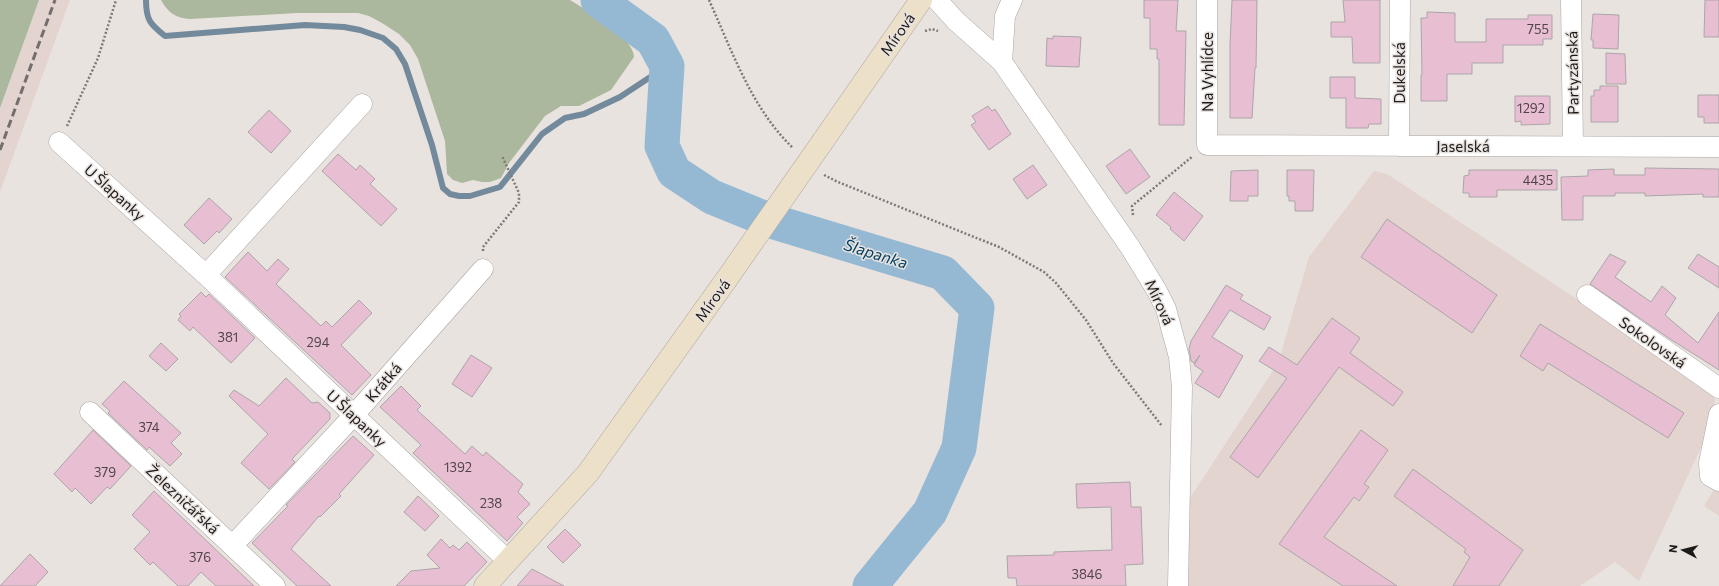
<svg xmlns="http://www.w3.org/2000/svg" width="1719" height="586" viewBox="0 0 1719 586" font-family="Commissioner,sans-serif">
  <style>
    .built { fill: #e3d4cf }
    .green { fill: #abb89d }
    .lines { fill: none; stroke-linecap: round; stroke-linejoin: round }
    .stream { stroke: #728a9c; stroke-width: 6 }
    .river { stroke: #96b9d3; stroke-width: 35 }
    .building { fill: #e8bfd2; stroke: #aba5a8 }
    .street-casing { stroke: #aba5a3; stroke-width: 21 }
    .secondary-casing { stroke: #aba5a3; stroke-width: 23 }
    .path { stroke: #7d7977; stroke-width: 2.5; stroke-dasharray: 2 2; stroke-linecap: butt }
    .street { stroke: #fff; stroke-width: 20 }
    .secondary { stroke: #ede0c9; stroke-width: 22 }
    .rail { stroke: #736f6d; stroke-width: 3; stroke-dasharray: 8 4; stroke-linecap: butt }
    .secondary-bridge-casing { stroke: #aba5a3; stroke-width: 23; stroke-linecap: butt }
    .secondary-bridge { stroke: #ede0c9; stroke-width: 22 }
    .labels { text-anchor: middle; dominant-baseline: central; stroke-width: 3; stroke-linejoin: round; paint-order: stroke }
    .number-label { font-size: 13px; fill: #504448 }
    .street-label { font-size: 15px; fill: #1d1b1a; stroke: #e9e3e0 }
    .water-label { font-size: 16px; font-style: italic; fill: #004163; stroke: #e9e3e0 }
  </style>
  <rect width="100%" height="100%" fill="#e9e3e0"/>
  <path class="built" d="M39 0H70L0 192V108Z
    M1374 171 1387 174 1571 295 1715 397 1712 424 1639 581 1615 562 1580 586H1186L1190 498 1278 363 1309 257Z
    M1719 481V516L1704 506Z"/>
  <path class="green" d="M0 0H39L0 108Z
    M161 0H570C586 10 634 37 634 57L611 90 579 106H561L545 116 509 163 501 178 490 182H482L473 180 462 183 453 180 447 174 445 141 418 59 410 45 399 34 382 23 369 16 358 13H297L190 19C176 18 168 13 161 0Z"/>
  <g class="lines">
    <path class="stream" d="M146 0C146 20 150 24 165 36L305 25 344 27 360 30 383 38 396 49 405 64 432 145 443 188 450 194 459 196H470L500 187 542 134 565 118 584 114 620 97 667 66"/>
    <path class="river" d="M598 0 653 40 667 66 662 146 674 172 712 197 771 221 943 273 977 308 959 448 930 512 870 586"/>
  </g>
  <path class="building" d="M1144 0H1178L1176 31H1186L1184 125H1159V59H1157V49H1150V18H1144Z
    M1232 0H1257L1256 68H1255L1252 118H1230V45Z
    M1343 0H1380V63H1353L1352 37H1331V22H1345Z
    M1705 0H1719V37H1704Z
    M1427 12 1455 13V42H1486V19H1528V15H1552V39H1543V45H1503V63H1472V74H1447V101H1421V75H1422L1421 18H1427Z
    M1593 14 1619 15 1618 49 1593 48V40H1591Z
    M1053 36 1081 37 1079 67 1046 66 1047 38 1053 39Z
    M1606 53 1625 54 1626 84H1606Z
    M1330 77H1355V98L1381 99V124H1369L1368 128H1346V98H1330Z
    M1600 86H1618V122H1591V96H1594V90H1600Z
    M1698 95H1719V123H1704V117H1698Z
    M1515 96H1550V124L1521 125V121L1515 122Z
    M988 106 992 111 995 109 1011 134 989 150 971 125 976 122 972 116Z
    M269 110 291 131 271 153 248 132Z
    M1130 149 1150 177 1126 194 1106 166Z
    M338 154 356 170 360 165 375 179 370 184 397 209 381 226 322 171Z
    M1033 165 1047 185 1027 199 1013 179Z
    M1645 168 1719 169V197H1703V194L1645 196V193H1615V196H1583V220H1562L1561 177 1588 176V170L1614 169V175H1645Z
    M1258 170V196H1248V201H1230L1231 171Z
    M1287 170H1314L1313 211H1295V201H1289V196H1287Z
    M1469 170H1557V190H1497V197H1469V193H1463L1464 176 1469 175Z
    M1174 192 1203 216 1184 241 1170 229 1171 227 1156 215Z
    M209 198 232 219 219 233 217 231 204 244 184 225Z
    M1387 219 1497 295 1472 333 1361 257Z
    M248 252 267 271 278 259 289 269 276 284 321 326 326 321 332 327 359 300 372 313 341 345 371 375 352 395 225 277Z
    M1610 254 1626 262 1615 277 1651 302 1662 286 1676 298 1665 315 1698 343 1719 312V370L1670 339 1590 284Z
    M1698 254 1719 267V288L1688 268Z
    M1226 285 1243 295 1240 299 1271 317 1264 330 1230 310 1212 337 1243 356 1219 398 1195 383 1203 371 1194 365 1200 355 1194 363 1191 361 1189 349 1191 341Z
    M201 292 206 297 209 294 255 338 231 363 193 327 190 331 178 320 181 316 179 314Z
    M1332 318 1360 338 1350 353 1403 392 1393 406 1339 367 1258 478 1230 457 1287 378 1259 361 1269 347 1297 365Z
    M1540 324 1684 413 1668 438 1548 363 1543 371 1520 356Z
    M161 343 178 359 166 371 149 356Z
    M471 355 492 368 472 397 452 384Z
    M286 378 312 403 318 402 330 413V419L292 459 295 462 269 489 241 463 268 434 229 396 234 390 259 406Z
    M124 381 181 433 171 443 182 454 170 466 149 447 147 450 108 413 110 411 102 404Z
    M401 386 421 406 417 410 465 454 472 446 483 456 486 452 523 484 518 492 530 504 517 517 523 523 507 541 413 453 421 445 380 407Z
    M93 430 131 466 110 489 107 487 91 504 75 488 72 492 54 474Z
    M1361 430 1388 450 1364 484 1369 487 1359 501 1354 497 1324 537 1397 586H1343L1279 544Z
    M353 436 374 455 339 494 341 496 320 517 319 516 291 549 331 586H297L252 543 286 508 288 506 286 505 312 478Z
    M1413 469 1523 550 1499 586H1453L1470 557 1464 552 1466 549 1394 496Z
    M1130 482 1131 507H1141L1143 564 1125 565 1126 586H1017L1016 578H1008L1007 556 1054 555V552L1112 550 1111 507 1077 508 1076 484Z
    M154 491 191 526 254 586H216L201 572 188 586H178L153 562 150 565 134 549 150 532 132 515Z
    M418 496 439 516 425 531 404 512Z
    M565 529 581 545 563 563 547 547Z
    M441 539 450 548 453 545 459 550 467 542 487 562 464 586H396L411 571 440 568 427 555Z
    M30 554 48 572 35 586H0Z
    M532 569 564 586H517Z"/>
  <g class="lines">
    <defs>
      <path id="street" d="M937 0 956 21 1002 62 1130 247 1157 291 1166 309 1179 357 1182 387 1178 586
        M1207 0V145L1719 147
        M1571 0 1573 146
        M1002 62 1005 16 1012 0
        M59 142 206 275 508 561
        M1399 146 1400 0
        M206 275 362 104
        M1587 295 1719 388
        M90 412 275 586
        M1719 414 1709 463 1710 476 1719 481
        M233 545 354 415 483 269"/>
      <path id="secondary" d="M823 141 921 0
        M485 586 588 473 726 280"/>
    </defs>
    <use href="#street" class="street-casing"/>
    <use href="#secondary" class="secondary-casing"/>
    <path class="path" d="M709 0C732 51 752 109 793 148
      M925 31 932 29 938 31
      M67 126 98 58 116 0
      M824 175 838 182 999 247 1044 272 1056 283 1086 320 1113 363 1162 426
      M1133 215 1132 206 1193 156
      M483 251V247L519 202V193L502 156"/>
    <use href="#street" class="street"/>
    <use href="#secondary" class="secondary"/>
    <path class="rail" d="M0 150 55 0"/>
    <defs>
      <path id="secondary-bridge" d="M726 280 823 141"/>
    </defs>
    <use href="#secondary-bridge" class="secondary-bridge-casing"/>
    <use href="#secondary-bridge" class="secondary-bridge"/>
  </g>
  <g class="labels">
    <g class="number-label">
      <text x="1538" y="29">755</text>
      <text x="1531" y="108">1292</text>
      <text x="1538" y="180">4435</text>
      <text x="228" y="337">381</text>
      <text x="318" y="342">294</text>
      <text x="149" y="427">374</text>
      <text x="458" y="467">1392</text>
      <text x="105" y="472">379</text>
      <text x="491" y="503">238</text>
      <text x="200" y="557">376</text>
      <text x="1087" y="574">3846</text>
    </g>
    <g class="street-label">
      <text transform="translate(897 34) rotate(-55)">Mírová</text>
      <text transform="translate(1207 72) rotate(-90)">Na Vyhlídce</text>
      <text transform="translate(1399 73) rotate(-90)">Dukelská</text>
      <text transform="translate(1572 73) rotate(-91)">Partyzánská</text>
      <text x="1463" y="146">Jaselská</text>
      <text transform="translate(115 192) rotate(42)">U Šlapanky</text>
      <text transform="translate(712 300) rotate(-54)">Mírová</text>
      <text transform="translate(1160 302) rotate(65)">Mírová</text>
      <text transform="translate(1653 342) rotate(35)">Sokolovská</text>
      <text transform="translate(383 382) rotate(-49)">Krátká</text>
      <text transform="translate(357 418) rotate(43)">U Šlapanky</text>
      <text transform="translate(183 499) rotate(43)">Železničářská</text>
    </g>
    <g class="water-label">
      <text transform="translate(876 253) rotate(17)">Šlapanka</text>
    </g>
  </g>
  <g transform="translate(1683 550) rotate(277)" stroke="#e9e3e0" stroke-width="3" paint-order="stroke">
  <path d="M0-3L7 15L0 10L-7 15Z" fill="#1d1b1a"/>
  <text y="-6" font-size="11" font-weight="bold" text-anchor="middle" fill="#1d1b1a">N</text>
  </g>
</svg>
